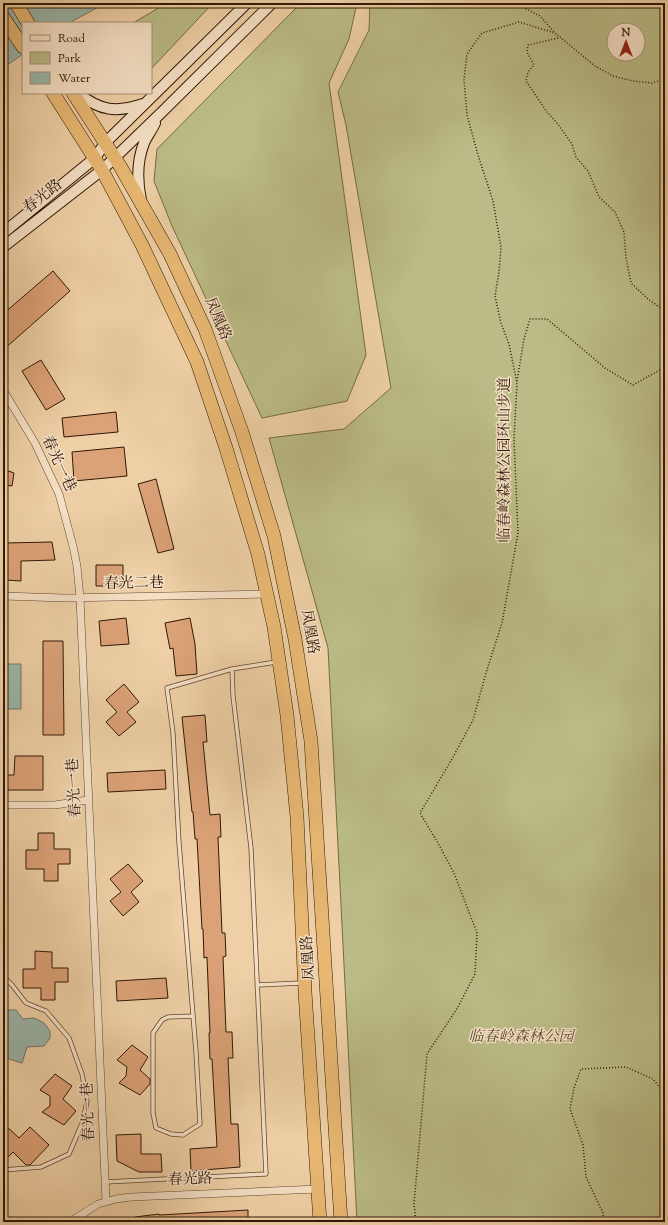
<svg xmlns="http://www.w3.org/2000/svg" width="668" height="1225" viewBox="0 0 668 1225" font-family="'Sorts Mill Goudy','Noto Serif SC',serif">
  <style>
    .green { fill: #babb86; stroke: #756a46; fill-rule: evenodd }
    .water { fill: #9ab6aa; stroke: #707769 }
    .building { fill: #dca277; stroke: #301807 }
    .lines { fill: none; stroke-linecap: round; stroke-linejoin: round }
    .lane-casing { stroke: #60462f; stroke-width: 5 }
    .street-casing { stroke: #60462f; stroke-width: 8 }
    .secondary-casing { stroke: #301807; stroke-width: 12 }
    .highway-casing { stroke: #301807; stroke-width: 14 }
    .path { stroke: #301807; stroke-width: 1.5; stroke-dasharray: 1 2; stroke-linecap: butt }
    .lane { stroke: #f5e0c5; stroke-width: 3.5 }
    .street { stroke: #f5e0c5; stroke-width: 7 }
    .secondary { stroke: #f5e0c5; stroke-width: 10 }
    .highway { stroke: #e8b873; stroke-width: 13 }
    .labels { text-anchor: middle; dominant-baseline: central; stroke-width: 3; stroke-linejoin: round; paint-order: stroke }
    .street-label { font-size: 15px; fill: #301807; stroke: #f5e0c5 }
    .park-label { font-size: 15px; font-style: italic; fill: #59492d; stroke: #f5e0c5 }
  </style>
  <rect width="100%" height="100%" fill="#efd0a6"/>
  <filter id="stains"><feTurbulence type="fractalNoise" baseFrequency=".005" numOctaves="4"/><feColorMatrix values="0 0 0 0 .2 0 0 0 0 .09 0 0 0 0 .02 0 0 0 .5 -.17"/></filter>
  <radialGradient id="worn" r=".72"><stop offset=".6" stop-color="#630" stop-opacity="0"/><stop offset="1" stop-color="#630" stop-opacity=".3"/></radialGradient>
  <path class="green" d="M167 3H213L151 69V23H133Z
    M301 3H357L349 39 329 83 366 355 347 401 262 418 172 226 154 181 157 149Z
    M370 3H665V1222H357L328 648 269 438 344 429 391 388 346 125 338 92 369 30ZM614 30H638V54H614Z"/>
  <path class="water" d="M3 3H106L69 23H23V54L3 68Z
    M3 664H21V709H3Z
    M7 1010H16L23 1019 34 1018 44 1023 50 1031V1038L44 1046 27 1047 22 1063 6 1058 3 1062V1016Z"/>
  <path class="building" d="M53 271 70 291 3 350V314Z
    M41 360 65 399 46 410 22 371Z
    M116 412 118 432 64 437 62 418Z
    M124 447 127 476 74 481 72 452Z
    M3 469 14 473 12 486 3 485Z
    M156 479 174 549 158 553 138 484Z
    M52 542 55 560 21 561V581L6 580 5 543Z
    M96 565H123V586H96Z
    M126 618 129 644 101 646 99 621Z
    M190 618 195 644 197 674 176 676 173 648 170 649 165 623Z
    M43 641H63L64 735H43Z
    M124 684 139 702 127 712 136 722 119 736 106 722 117 712 106 700Z
    M205 715 207 742H203L210 815 220 814 221 837H218L222 933H225L226 956 223 957 226 1032H232L233 1058H228L231 1124H238L240 1167 191 1171 190 1149 217 1147 212 1059H210L209 1033H210L207 957 204 958 203 929H202L197 839H195L193 812H192L182 717Z
    M15 756H43V790H3V775H14Z
    M165 770 166 789 108 792 107 773Z
    M38 833H54V849H70V864H58V881H44V869H26V850H38Z
    M128 864 143 881 131 892 139 902 123 916 110 901 121 892 110 879Z
    M35 951 52 952V968H68V982H55V1000H41V988H23V969H35Z
    M166 978 168 998 117 1001 116 981Z
    M132 1045 148 1057 140 1070 150 1079V1084L140 1095 119 1083 126 1076 127 1067 117 1060Z
    M55 1074 72 1086 63 1099 76 1111 64 1125 42 1112 50 1106V1096L40 1090Z
    M3 1123 19 1138 30 1127 49 1145 30 1165H26L13 1152 3 1162Z
    M141 1134V1154H161L162 1172H139L117 1161 116 1135Z
    M248 1210V1222H135V1217L159 1214V1215Z"/>
  <g class="lines">
    <defs>
      <path id="lane" d="M3 976 12 985 26 1003 46 1011 69 1038 82 1074 87 1101 83 1121 69 1154 41 1167 3 1170
        M257 985 302 983
        M193 1016 168 1017 162 1020 153 1033V1113L156 1128 171 1134 183 1135 200 1124 196 1052 179 843 173 733 167 688 232 669
        M105 1182 266 1174 251 848 233 696 232 669 276 662"/>
      <path id="street" d="M3 390 35 443 59 494 73 546 77 566 80 598 106 1202
        M3 596 64 598 267 594
        M3 805H55L88 800
        M70 1222 98 1204 116 1199 131 1197 318 1189"/>
      <path id="secondary" d="M78 93C100 111 116 113 143 104
        M141 200C137 181 137 161 144 143 147 136 152 130 155 123
        M3 233 95 158 105 143 247 3
        M3 247 102 170 162 112 272 3"/>
      <path id="highway" d="M16 3 28 23
        M3 17 23 47
        M53 93 102 170 142 245 197 362 226 448 258 554 274 627 287 715 297 817 305 992 320 1222
        M73 93 120 166 170 254 205 329 242 432 274 536 295 639 311 741 341 1222"/>
    </defs>
    <use href="#lane" class="lane-casing"/>
    <use href="#street" class="street-casing"/>
    <use href="#secondary" class="secondary-casing"/>
    <use href="#highway" class="highway-casing"/>
    <path class="path" d="M515 3 540 16 555 33
      M558 38 528 45 527 52 534 65 528 72 526 81 547 112 557 123 572 144 576 157 588 171 599 197 615 212 624 232 626 258 631 283 648 299 665 311
      M517 381 524 339 530 319H547L605 368 633 385 665 367
      M416 1222 414 1204 427 1054 458 1007 475 974 477 933 454 873 438 843 420 813 452 759 473 720 486 673 502 623 518 533 514 439 517 383 509 344 501 323 495 296 499 272 501 247 493 201 478 155 467 115 464 80 467 54 482 33 519 22 555 33 595 66 613 76 633 81 652 83 665 79
      M604 1222 603 1213 586 1177 583 1145 570 1109 574 1088 581 1069 626 1067 653 1079 665 1094"/>
    <use href="#lane" class="lane"/>
    <use href="#street" class="street"/>
    <use href="#secondary" class="secondary"/>
    <use href="#highway" class="highway"/>
  </g>
  <g class="labels">
    <g class="street-label">
      <text transform="translate(43 197) rotate(-38)">春光路</text>
      <text transform="translate(217 319) rotate(67)">凤凰路</text>
      <text transform="translate(505 460) rotate(-90)">临春岭森林公园环山步道</text>
      <text transform="translate(58 464) rotate(65)">春光一巷</text>
      <text transform="translate(134 584) rotate(-1)">春光二巷</text>
      <text transform="translate(309 632) rotate(80)">凤凰路</text>
      <text transform="translate(75 788) rotate(-93)">春光一巷</text>
      <text transform="translate(309 958) rotate(-93)">凤凰路</text>
      <text transform="translate(89 1112) rotate(-92)">春光一巷</text>
      <text transform="translate(190 1180) rotate(-2)">春光路</text>
    </g>
    <g class="park-label">
      <text x="521" y="1037">临春岭森林公园</text>
    </g>
  </g>
  <rect width="668" height="1225" fill="none" stroke="#efd0a6" stroke-width="16"/>
  <rect x="4" y="4" width="660" height="1217" fill="none" stroke="#301807" stroke-width="2"/>
  <rect x="8" y="8" width="652" height="1209" fill="none" stroke="#301807"/>
  <rect x="22" y="22" width="130" height="72" fill="#f5e0c5" stroke="#a69079"/>
  <rect x="30" y="35" width="20" height="6" fill="#f5e0c5" stroke="#a69079"/>
  <text x="58" y="42" font-size="12" fill="#301807">Road</text>
  <rect x="30" y="52" width="20" height="12" fill="#babb86" stroke="#a69079"/>
  <text x="58" y="62" font-size="12" fill="#301807">Park</text>
  <rect x="30" y="72" width="20" height="12" fill="#9ab6aa" stroke="#a69079"/>
  <text x="58" y="82" font-size="12" fill="#301807">Water</text>
  <g transform="translate(626 42)"><circle r="19" fill="#f5e0c5" stroke="#a69079"/>
  <path d="M0-3L7 15L0 10L-7 15Z" fill="#8f2418"/>
  <text y="-6" font-size="11" font-weight="bold" text-anchor="middle" fill="#301807">N</text>
  </g>
  <rect width="100%" height="100%" filter="url(#stains)"/>
  <rect width="100%" height="100%" fill="url(#worn)"/>
</svg>
